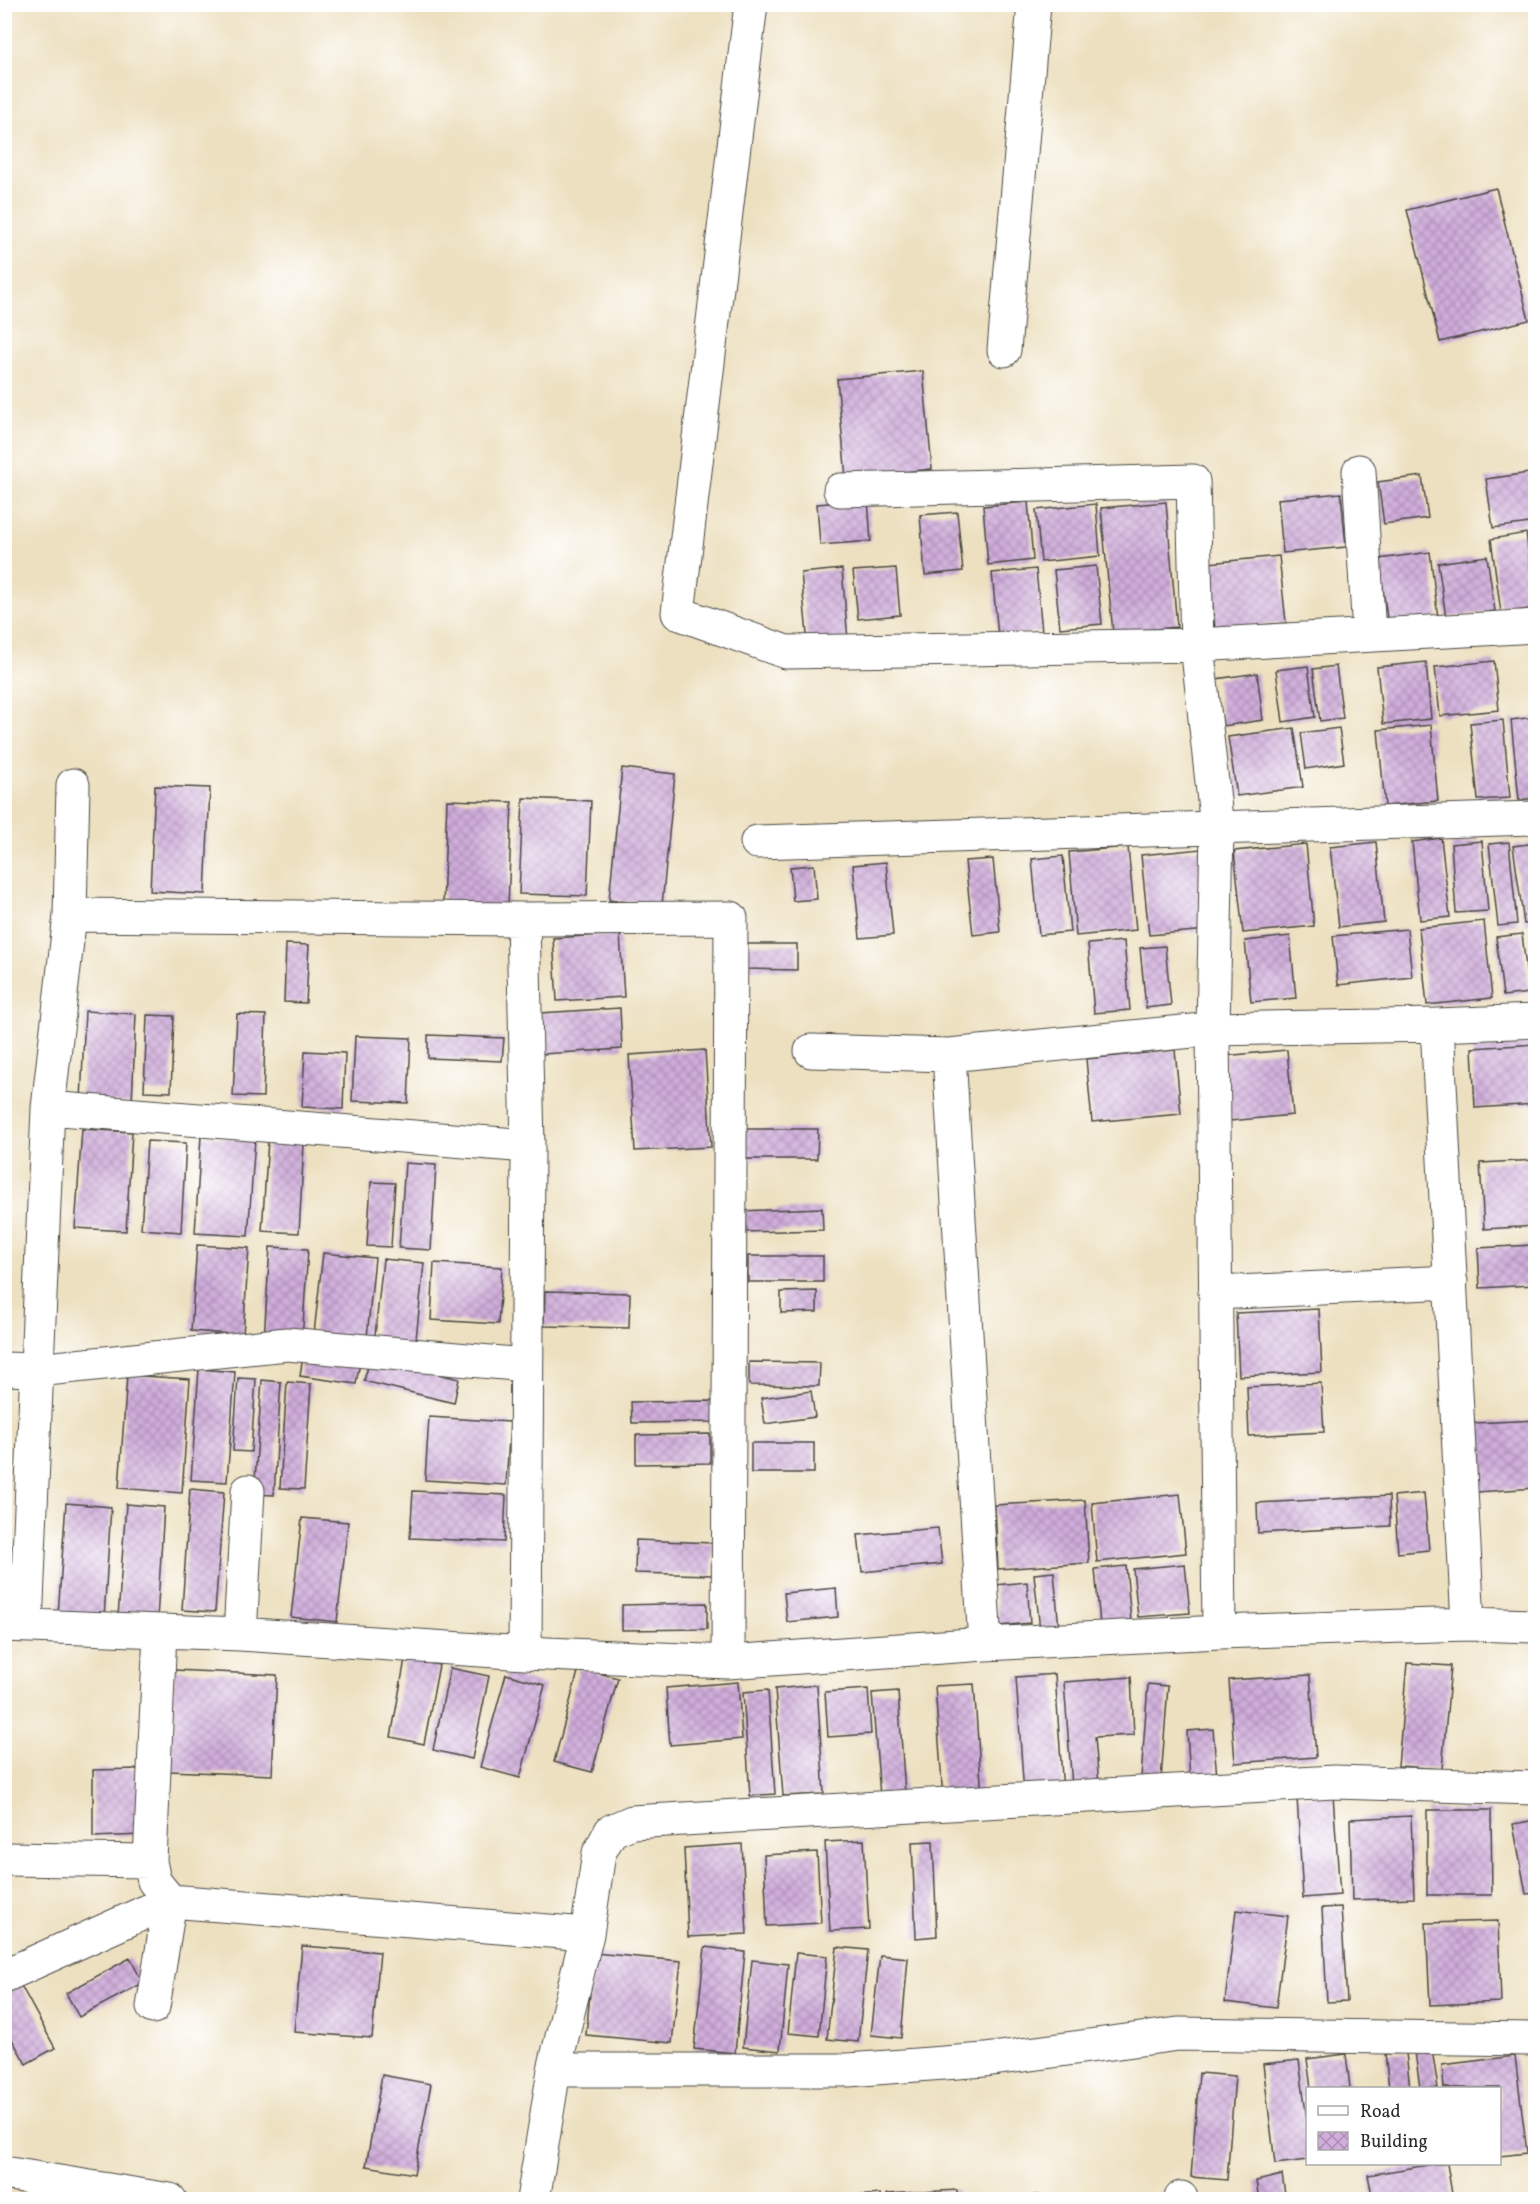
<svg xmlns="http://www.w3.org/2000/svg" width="1540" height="2204" viewBox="0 0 1540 2204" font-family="Vollkorn,serif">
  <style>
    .building { fill: url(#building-cross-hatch) }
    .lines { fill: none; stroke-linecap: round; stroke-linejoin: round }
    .minor-casing { stroke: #484641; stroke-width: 35 }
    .minor { stroke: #fff; stroke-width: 33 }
  </style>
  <defs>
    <pattern id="building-cross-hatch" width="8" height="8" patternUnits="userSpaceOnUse" patternTransform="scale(1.5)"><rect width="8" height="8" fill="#d0addb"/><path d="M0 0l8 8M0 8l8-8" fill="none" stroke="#a98db2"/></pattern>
  </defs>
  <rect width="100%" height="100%" fill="#fff"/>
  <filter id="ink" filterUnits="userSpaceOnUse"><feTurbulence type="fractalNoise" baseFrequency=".0167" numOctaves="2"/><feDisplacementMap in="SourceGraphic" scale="12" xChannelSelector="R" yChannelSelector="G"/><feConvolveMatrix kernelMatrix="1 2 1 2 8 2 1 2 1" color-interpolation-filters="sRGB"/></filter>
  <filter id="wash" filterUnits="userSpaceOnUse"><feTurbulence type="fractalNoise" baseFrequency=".008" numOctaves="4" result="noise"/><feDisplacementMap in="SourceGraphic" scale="24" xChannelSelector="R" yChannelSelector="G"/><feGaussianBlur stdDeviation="1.35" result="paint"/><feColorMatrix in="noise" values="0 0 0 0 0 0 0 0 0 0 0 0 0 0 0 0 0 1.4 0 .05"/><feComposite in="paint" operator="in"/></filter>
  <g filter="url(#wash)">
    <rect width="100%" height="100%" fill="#ede0c0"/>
    <g id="blocks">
      <path class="building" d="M1496 188 1529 320 1440 342 1407 210Z
        M923 371 932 469 846 478 837 379Z
        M1536 472V522L1493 528 1486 479Z
        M1422 476 1428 518 1384 524 1378 482Z
        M1341 493 1346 547 1283 553 1278 499Z
        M868 500 871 541 820 545 817 504Z
        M1028 502 1033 560 988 565 983 506Z
        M1166 502 1177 627 1113 633 1101 508Z
        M1096 504 1100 556 1041 562 1036 510Z
        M957 512 963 571 925 575 920 515Z
        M1526 533 1536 608 1501 613 1491 539Z
        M1430 552 1438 618 1388 625 1379 559Z
        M1279 556 1286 623 1215 629 1209 563Z
        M1487 556 1495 611 1446 618 1438 563Z
        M1096 566 1102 624 1060 628 1054 570Z
        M896 568 900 615 858 619 853 571Z
        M842 569 848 640 808 645 801 573Z
        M1036 569 1042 632 998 636 992 573Z
        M1494 661 1499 710 1440 716 1435 667Z
        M1426 662 1431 719 1383 724 1377 667Z
        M1308 666 1315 717 1283 722 1276 670Z
        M1336 666 1343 718 1320 721 1313 669Z
        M1257 673 1263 720 1223 726 1216 679Z
        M1536 717V798L1519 800 1511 720Z
        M1503 720 1510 798 1478 800 1470 723Z
        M1431 725 1438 801 1385 806 1378 730Z
        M1294 728 1303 787 1237 796 1228 737Z
        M1339 728 1344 763 1306 769 1301 733Z
        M622 768 675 774 662 905 609 900Z
        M155 786 210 788 205 894 150 891Z
        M523 798 591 801 587 896 519 894Z
        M447 800 512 802 508 908 443 906Z
        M1441 838 1450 917 1420 920 1412 842Z
        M1482 841 1488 911 1456 913 1451 844Z
        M1376 842 1384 922 1339 927 1330 847Z
        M1509 842 1517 924 1498 926 1489 844Z
        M1536 843V923L1524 924 1513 846Z
        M1306 844 1314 926 1243 933 1234 851Z
        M1128 847 1136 930 1076 936 1069 852Z
        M1201 849 1208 930 1149 935 1141 855Z
        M1063 856 1070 932 1039 935 1032 859Z
        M993 859 1000 932 973 935 965 861Z
        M886 862 893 935 860 938 853 865Z
        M814 865 817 899 793 901 790 867Z
        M1484 921 1492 998 1427 1005 1419 928Z
        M1407 929 1412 977 1338 985 1333 936Z
        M1530 932H1536V968H1534Z
        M620 934 624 997 557 1001 553 938Z
        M1522 934 1529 993 1503 996 1496 937Z
        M1290 936 1296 998 1251 1002 1245 941Z
        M1124 941 1130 1010 1094 1013 1088 944Z
        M286 944 309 945 306 1003 284 1002Z
        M743 944H797V970L743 969Z
        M1165 946 1171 1005 1146 1008 1140 948Z
        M620 1008 622 1049 542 1054 540 1013Z
        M85 1011 136 1014 132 1103 81 1101Z
        M237 1014 266 1015 263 1097 233 1096Z
        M147 1015 174 1016 171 1092 144 1091Z
        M428 1035 504 1038 502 1061 428 1058Z
        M355 1036 411 1038 408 1103 352 1101Z
        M1536 1044V1104L1475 1108 1472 1048Z
        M705 1050 711 1147 635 1151 629 1055Z
        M1175 1050 1181 1114 1092 1122 1086 1059Z
        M1287 1050 1293 1115 1230 1121 1224 1056Z
        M305 1051 345 1053 343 1109 302 1107Z
        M82 1129 132 1132 126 1231 75 1228Z
        M742 1129H818L817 1159H742Z
        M201 1136 255 1139 248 1236 195 1233Z
        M268 1140 304 1143 299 1233 262 1231Z
        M147 1141 186 1143 181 1232 141 1229Z
        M1536 1160V1226L1484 1229 1480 1163Z
        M405 1163 436 1165 431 1250 399 1248Z
        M371 1182 395 1183 391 1247 367 1246Z
        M822 1208 823 1230 741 1232 740 1211Z
        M197 1245 249 1248 243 1335 191 1331Z
        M1533 1245 1535 1285 1480 1288 1478 1248Z
        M270 1247 308 1249 302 1341 264 1339Z
        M323 1253 375 1258 366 1347 313 1342Z
        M748 1256H823V1282H748Z
        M383 1259 424 1263 415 1349 374 1345Z
        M434 1263 502 1267 498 1324 431 1320Z
        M545 1291 630 1293 629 1328 544 1326Z
        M817 1291V1312L781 1313V1292Z
        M1319 1309 1322 1372 1239 1376 1236 1313Z
        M304 1349 361 1357 356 1384 300 1376Z
        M370 1358 459 1379 454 1403 364 1381Z
        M749 1362 820 1363 819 1386 749 1385Z
        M199 1369 235 1372 227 1482 191 1480Z
        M127 1375 190 1379 182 1493 119 1488Z
        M238 1378 256 1379 251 1452 233 1451Z
        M262 1380 281 1382 274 1495 254 1494Z
        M287 1382 311 1384 304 1489 280 1488Z
        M1321 1383 1324 1432 1249 1436 1247 1387Z
        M811 1391 815 1417 765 1424 761 1398Z
        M713 1401V1422L632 1423 631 1402Z
        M429 1417 510 1422 506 1485 425 1480Z
        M1536 1420V1488L1477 1492 1473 1423Z
        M710 1434V1463L636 1464V1435Z
        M751 1443H814V1473H751Z
        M190 1489 224 1492 215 1612 182 1610Z
        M413 1491 506 1495 504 1542 410 1538Z
        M1424 1493 1429 1550 1398 1553 1394 1496Z
        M1180 1494 1186 1553 1097 1562 1092 1503Z
        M1389 1496 1390 1526 1258 1533 1257 1503Z
        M1085 1500 1089 1563 998 1569 995 1505Z
        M66 1503 111 1507 104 1618 58 1615Z
        M126 1504 164 1507 157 1620 118 1617Z
        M302 1518 348 1522 337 1622 291 1617Z
        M938 1528 942 1564 862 1572 858 1535Z
        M636 1540 713 1543 712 1575 635 1573Z
        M1185 1564 1190 1613 1138 1617 1133 1569Z
        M1126 1566 1131 1621 1100 1625 1095 1569Z
        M1054 1572 1059 1629 1040 1630 1034 1574Z
        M1027 1582 1030 1623 999 1626 995 1585Z
        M836 1588 838 1617 787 1622 784 1593Z
        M707 1603V1629L622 1630V1605Z
        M405 1659 439 1665 424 1744 391 1737Z
        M1407 1663 1451 1666 1442 1769 1398 1766Z
        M450 1668 489 1676 472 1759 433 1750Z
        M579 1668 618 1678 592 1772 554 1762Z
        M174 1670 277 1675 272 1775 169 1771Z
        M506 1674 545 1685 520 1778 480 1767Z
        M1055 1674 1063 1792 1024 1795 1016 1677Z
        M1310 1675 1316 1757 1235 1763 1229 1680Z
        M1131 1677 1134 1735 1095 1737 1099 1785 1072 1786 1064 1682Z
        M738 1682 742 1739 670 1745 666 1688Z
        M974 1684 982 1797 943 1799 935 1686Z
        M1148 1684 1168 1686 1161 1780 1141 1778Z
        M817 1685 824 1794 783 1796 775 1689Z
        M868 1689 871 1734 828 1737 825 1692Z
        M768 1690 775 1794 750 1796 743 1692Z
        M898 1691 905 1794 880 1796 872 1693Z
        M1213 1729 1217 1778 1190 1780 1187 1731Z
        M138 1769 142 1835 93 1837V1770Z
        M1333 1795 1340 1895 1303 1898 1297 1797Z
        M1427 1810H1491L1492 1895H1427Z
        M1411 1816 1414 1898 1352 1900 1350 1819Z
        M1536 1820V1893L1526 1894 1513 1824Z
        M864 1840 869 1929 830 1931 825 1842Z
        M933 1841 937 1936 916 1938 912 1842Z
        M742 1844 747 1934 688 1937 684 1848Z
        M817 1852 821 1923 767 1926 764 1855Z
        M1341 1907 1347 2001 1327 2002 1322 1908Z
        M1236 1910 1288 1916 1276 2008 1225 2002Z
        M1498 1921 1501 2002 1430 2005 1426 1923Z
        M302 1946 380 1952 372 2038 294 2032Z
        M705 1947 745 1952 735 2053 694 2049Z
        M837 1947 868 1950 858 2042 827 2039Z
        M594 1953 681 1961 672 2043 586 2035Z
        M796 1953 827 1956 819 2036 788 2033Z
        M880 1955 908 1958 901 2038 871 2035Z
        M130 1958 143 1983 79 2017 66 1993Z
        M752 1960 788 1964 780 2051 743 2047Z
        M18 1980 55 2048 26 2064 4 2025V1988Z
        M1431 2043 1438 2088H1420L1414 2045Z
        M1406 2053 1410 2088H1389L1385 2054Z
        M1346 2054 1350 2088H1311L1307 2059Z
        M1515 2056 1527 2153 1500 2156V2088H1444L1442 2065Z
        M1299 2060 1308 2128V2160L1275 2164 1263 2064Z
        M1199 2073 1235 2076 1227 2180 1191 2177Z
        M382 2075 431 2084 414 2174 366 2166Z
        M1434 2164H1447L1453 2200H1373L1368 2175Z
        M1282 2175 1286 2200H1259L1256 2181Z
        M957 2190V2200H887V2194Z
        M880 2194V2200H831V2198Z
        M1039 2195 1040 2200H992V2198Z
        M4 2196 20 2198V2200H4Z"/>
    </g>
  </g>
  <g filter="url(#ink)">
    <use href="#blocks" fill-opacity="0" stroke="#484641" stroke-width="1.5"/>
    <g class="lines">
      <defs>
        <path id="minor" d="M751 4 678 613 786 652 1197 645 1536 626
          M1004 350 1034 4
          M1359 471 1369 634
          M840 490 1193 481 1197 645 1217 828 1213 1029 1219 1632
          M757 842 1536 818
          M70 915 523 919 731 918 728 1662
          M523 919 528 1146 525 1653
          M1437 1025 1468 1624
          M811 1051 949 1055 1213 1029 1437 1025 1536 1021
          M949 1055 985 1644
          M48 1108 528 1146
          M1215 1293 1451 1282
          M4 1369 37 1370 287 1344 525 1365
          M4 1625 240 1634 525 1653 728 1662 985 1644 1219 1632 1468 1624 1536 1626
          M26 1625 48 1108 70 915 73 785
          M160 1632 150 1861 154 1881 170 1901 587 1934
          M240 1634 248 1491
          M4 1859 150 1861
          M4 1976 170 1901
          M153 2007 170 1901
          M554 2070H848L985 2060 1178 2034 1536 2039
          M4 2173 170 2200
          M1181 2198V2200
          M533 2200 554 2070 587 1934 599 1853 611 1831 632 1822 1334 1782 1536 1788"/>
      </defs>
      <use href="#minor" class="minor-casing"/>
      <use href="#minor" class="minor"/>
    </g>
  </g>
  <rect width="1540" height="2204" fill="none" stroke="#fff" stroke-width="24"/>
  <rect x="1306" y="2087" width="195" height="78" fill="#ffffff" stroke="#aaaaaa" stroke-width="1.5"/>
  <rect x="1318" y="2106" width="30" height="9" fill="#ffffff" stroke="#aaaaaa" stroke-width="1.5"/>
  <text x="1360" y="2117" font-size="18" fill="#2b2b2b">Road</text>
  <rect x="1318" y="2132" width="30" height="18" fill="url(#building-cross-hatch)" stroke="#aaaaaa" stroke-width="1.5"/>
  <text x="1360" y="2147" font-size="18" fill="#2b2b2b">Building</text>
</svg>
